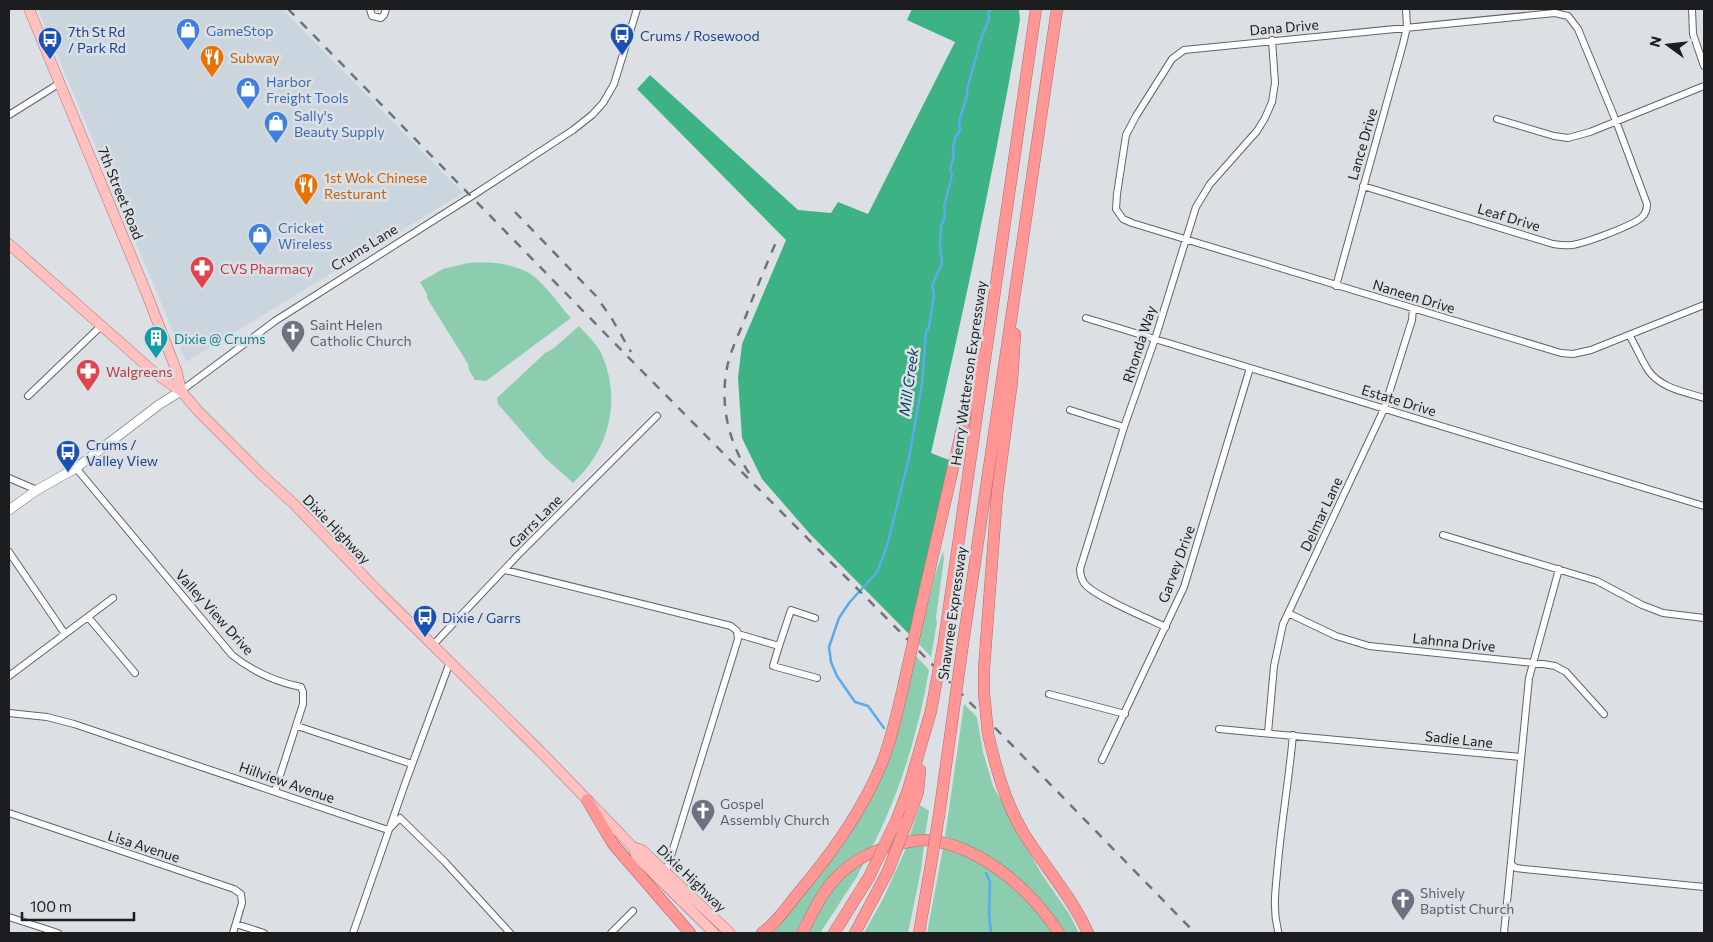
<svg xmlns="http://www.w3.org/2000/svg" width="1713" height="942" viewBox="0 0 1713 942" font-family="Commissioner,sans-serif">
  <style>
    .built { fill: #cad5dd }
    .green { fill: #8ccdaf }
    .forest { fill: #3db285 }
    .lines { fill: none; stroke-linecap: round; stroke-linejoin: round }
    .stream { stroke: #5caaec; stroke-width: 2.5 }
    .minor-casing { stroke: #606467; stroke-width: 8 }
    .secondary-casing { stroke: #606467; stroke-width: 10 }
    .primary-casing { stroke: #af6c6c; stroke-width: 11 }
    .motorway-casing { stroke: #af6c6c; stroke-width: 12 }
    .minor { stroke: #fff; stroke-width: 6 }
    .secondary { stroke: #fff; stroke-width: 9 }
    .primary { stroke: #ffc0c0; stroke-width: 10 }
    .motorway { stroke: #ff9696; stroke-width: 11 }
    .rail { stroke: #717476; stroke-width: 2.5; stroke-dasharray: 9 9; stroke-linecap: butt }
    .motorway-bridge-casing { stroke: #af6c6c; stroke-width: 12; stroke-linecap: butt }
    .motorway-bridge { stroke: #ff9696; stroke-width: 11 }
    .labels { text-anchor: middle; dominant-baseline: central; stroke-width: 5; stroke-linejoin: round; paint-order: stroke }
    .street-label { font-size: 14px; fill: #1b1d1e; stroke: #dce0e4 }
    .shop-label { font-size: 14px; fill: #366cbe; stroke: #dce0e4; text-anchor: start }
    .transit-label { font-size: 14px; fill: #164399; stroke: #dce0e4; text-anchor: start }
    .food-label { font-size: 14px; fill: #c56008; stroke: #dce0e4; text-anchor: start }
    .health-label { font-size: 14px; fill: #be3a42; stroke: #dce0e4; text-anchor: start }
    .worship-label { font-size: 14px; fill: #5b616d; stroke: #dce0e4; text-anchor: start }
    .culture-label { font-size: 14px; fill: #0d838f; stroke: #dce0e4; text-anchor: start }
    .water-label { font-size: 15px; font-style: italic; fill: #003f69; stroke: #dce0e4 }
  </style>
  <rect width="100%" height="100%" fill="#dce0e4"/>
  <path class="built" d="M38 9H282L463 193 186 362Z"/>
  <path class="green" d="M468 263C488 261 511 263 529 273 545 283 558 304 571 318L486 381 475 380 469 370 468 364 427 298V294L420 282 443 269Z
    M579 326C586 334 596 343 601 353 622 399 610 449 573 483L545 458 498 404 497 398 545 353 554 348Z
    M943 551 944 559 936 618 937 622 931 657 918 643 935 575Z
    M915 655 929 670C919 730 900 793 872 847 832 860 814 899 795 933H771L857 821Z
    M964 704 977 717 983 752 993 786 1041 873 1070 915 1079 933H1066C1042 894 990 849 945 837Z
    M920 805 929 811 925 835H910Z
    M924 845 921 870 908 933H864L884 897 907 846Z
    M943 848C988 860 1027 896 1054 933H927Z
    M866 859 856 878 820 933H807L833 888 840 881Z"/>
  <path class="forest" d="M912 9H1019L1020 20C995 166 964 309 931 453L949 460 909 634 810 534 762 479 742 438 738 378 742 344 786 240 637 89 650 75 798 210 831 213 838 202 868 214 955 42 907 20Z"/>
  <g class="lines">
    <path class="stream" d="M884 728 868 706 855 702 837 676 831 662 829 647 839 618 849 603 877 572 887 546 909 458 922 383 926 332 929 327 934 293 932 285 942 263 940 247 941 226 945 217 944 207 952 175 950 170 954 155 953 150 955 138 960 130 959 121 967 96V90L980 42 989 19 988 12 992 9
      M986 873 990 882 989 914 991 933"/>
    <defs>
      <path id="minor" d="M370 9 372 16 381 18 384 15 386 9
        M1692 9 1693 34 1704 66
        M9 115 60 83
        M1497 119 1554 136 1568 138 1590 132 1704 86
        M1363 186 1553 244C1559 245 1565 246 1572 245 1586 243 1631 226 1641 218 1646 214 1647 209 1647 204L1616 121 1578 29 1568 16 1555 13 1184 50 1172 59 1136 116 1126 135 1117 194 1116 209 1123 219 1132 223 1561 353 1573 354 1591 350 1704 305
        M1336 286 1403 44 1407 27 1406 9
        M1086 318 1704 506
        M1629 335C1636 346 1641 359 1648 370 1660 388 1685 392 1704 398
        M181 391 275 321 472 196 573 130 592 115 603 103 614 84 637 9
        M28 396 101 326
        M1070 410 1124 427
        M76 468 232 655C252 671 276 682 301 687L303 692V704L275 791
        M9 478 37 490
        M1443 535 1597 581 1642 605 1663 613 1704 618
        M9 552 65 634
        M505 570 731 626 737 631 738 639 666 872
        M1288 613 1336 636 1369 646 1543 664 1555 666 1566 672 1604 714
        M88 617 135 673
        M1166 627C1149 619 1093 596 1084 583 1081 578 1080 574 1080 569L1124 427 1155 339 1196 207 1210 184 1257 131 1265 118 1272 102 1275 83 1272 40
        M738 634 779 646 773 666 817 678
        M433 645 518 555 657 416
        M779 646 791 610 815 618
        M9 676 113 598
        M1049 694 1125 714
        M9 713 47 717 74 724 388 830 400 818 445 862 510 933
        M297 726 412 764
        M1219 729 1521 757
        M1268 733 1274 666 1283 624 1384 409 1412 320 1413 309
        M1102 760 1184 587 1250 368
        M9 813 234 889 241 894 242 903 233 933
        M1511 864 1516 868 1524 869 1704 887
        M9 917 58 933
        M236 924 264 933
        M1278 931C1272 906 1276 888 1278 862 1282 820 1289 778 1293 735
        M353 933 406 781 450 662
        M611 933 633 911
        M1504 933 1529 678 1559 569"/>
      <path id="secondary" d="M9 510 37 490 76 468 160 404 181 391"/>
      <path id="primary" d="M29 9 146 292 177 372 181 391
        M9 244 156 374 181 391 199 412 261 474 293 503 379 592 540 751 633 847 637 857 714 933
        M633 847 642 850 730 933"/>
      <path id="motorway" d="M919 616 975 372 980 355
        M944 641 1036 9
        M963 643 1057 9
        M984 669 997 495 1012 381 1015 334
        M988 734C996 768 1005 802 1023 832 1044 866 1072 897 1088 933
        M587 800 613 844 690 933
        M910 814 918 792 920 770
        M939 815 954 708
        M897 819 908 790 931 711
        M762 933C777 923 788 905 800 891 832 853 863 810 882 763 892 737 898 710 904 683
        M802 933C812 915 821 893 836 878 851 862 867 853 888 847 900 844 912 840 925 840 980 844 1031 890 1059 933
        M834 933 869 877
        M855 933 888 871
        M919 933 930 870"/>
    </defs>
    <use href="#minor" class="minor-casing"/>
    <use href="#secondary" class="secondary-casing"/>
    <use href="#primary" class="primary-casing"/>
    <use href="#motorway" class="motorway-casing"/>
    <use href="#minor" class="minor"/>
    <use href="#secondary" class="secondary"/>
    <use href="#primary" class="primary"/>
    <use href="#motorway" class="motorway"/>
    <path class="rail" d="M288 9 634 363 1012 745 1195 933
      M515 212 596 296 612 319 631 352
      M749 473C726 439 718 395 730 356 735 341 742 327 747 313 756 289 766 266 776 242"/>
    <defs>
      <path id="motorway-bridge" d="M984 669V693L988 734
        M904 683 919 616
        M954 708 963 643
        M931 711 944 641
        M930 870 939 815
        M888 871 910 814
        M869 877 897 819"/>
    </defs>
    <use href="#motorway-bridge" class="motorway-bridge-casing"/>
    <use href="#motorway-bridge" class="motorway-bridge"/>
  </g>
  <defs>
    <symbol id="shop-pin" viewBox="-11 -11 22 30"><path d="M0 17L-7.5 6A9.5 9.5 0 1 1 7.5 6Z" fill="#3f7fe0" stroke="#dce0e4"/><path d="M-5-2.5h2.3a2.7 3.5 0 0 1 5.4 0H5L5.5 6h-11ZM-1.5-2.5h3a1.5 2.3 0 0 0-3 0Z" fill="#fff"/></symbol>
    <symbol id="bus-pin" viewBox="-11 -11 22 30"><path d="M0 17L-7.5 6A9.5 9.5 0 1 1 7.5 6Z" fill="#1a4fb4" stroke="#dce0e4"/><path d="M-5-6H5V4H4V6H2V4H-2V6H-4V4H-5ZM-3.5-4V0h7V-4ZM-3.5 1.2v1.5H-2V1.2ZM2 1.2v1.5H3.5V1.2Z" fill="#fff"/></symbol>
    <symbol id="restaurant-pin" viewBox="-11 -11 22 30"><path d="M0 17L-7.5 6A9.5 9.5 0 1 1 7.5 6Z" fill="#e8710a" stroke="#dce0e4"/><path d="M-5-6h1v4h1v-4h1v4h1v-4h1v5L-1.5 .5V6h-2V.5L-5-1ZM5-6V6H3V1.5H1.5Q1.5-4 5-6Z" fill="#fff"/></symbol>
    <symbol id="pharmacy-pin" viewBox="-11 -11 22 30"><path d="M0 17L-7.5 6A9.5 9.5 0 1 1 7.5 6Z" fill="#e0444e" stroke="#dce0e4"/><path d="M-2-6h4v4h4v4h-4v4h-4v-4h-4v-4h4Z" fill="#fff"/></symbol>
    <symbol id="church-pin" viewBox="-11 -11 22 30"><path d="M0 17L-7.5 6A9.5 9.5 0 1 1 7.5 6Z" fill="#6b7280" stroke="#dce0e4"/><path d="M-1.2-6h2.4v3.5h3.3v2.4h-3.3V6h-2.4V-.1h-3.3v-2.4h3.3Z" fill="#fff"/></symbol>
    <symbol id="building-pin" viewBox="-11 -11 22 30"><path d="M0 17L-7.5 6A9.5 9.5 0 1 1 7.5 6Z" fill="#0f9aa8" stroke="#dce0e4"/><path d="M-4-6H4V6H1V3H-1V6H-4ZM-2.5-4.3h1.7v1.8h-1.7ZM.8-4.3h1.7v1.8H.8ZM-2.5-1h1.7V.8h-1.7ZM.8-1h1.7V.8H.8Z" fill="#fff"/></symbol>
  </defs>
  <g fill-rule="evenodd">
    <use href="#shop-pin" x="174" y="16" width="28" height="38"/>
    <use href="#bus-pin" x="608" y="21" width="28" height="38"/>
    <use href="#bus-pin" x="36" y="25" width="28" height="38"/>
    <use href="#restaurant-pin" x="198" y="43" width="28" height="38"/>
    <use href="#shop-pin" x="234" y="75" width="28" height="38"/>
    <use href="#shop-pin" x="262" y="109" width="28" height="38"/>
    <use href="#restaurant-pin" x="292" y="171" width="28" height="38"/>
    <use href="#shop-pin" x="246" y="221" width="28" height="38"/>
    <use href="#pharmacy-pin" x="188" y="254" width="28" height="38"/>
    <use href="#church-pin" x="279" y="318" width="28" height="38"/>
    <use href="#building-pin" x="142" y="324" width="28" height="38"/>
    <use href="#pharmacy-pin" x="74" y="357" width="28" height="38"/>
    <use href="#bus-pin" x="54" y="438" width="28" height="38"/>
    <use href="#bus-pin" x="411" y="603" width="28" height="38"/>
    <use href="#church-pin" x="689" y="797" width="28" height="38"/>
    <use href="#church-pin" x="1389" y="886" width="28" height="38"/>
  </g>
  <g class="labels">
    <g class="street-label">
      <text transform="translate(1284 27) rotate(-5)">Dana Drive</text>
      <text transform="translate(1362 144) rotate(-74)">Lance Drive</text>
      <text transform="translate(121 193) rotate(68)">7th Street Road</text>
      <text transform="translate(1509 217) rotate(17)">Leaf Drive</text>
      <text transform="translate(364 247) rotate(-32)">Crums Lane</text>
      <text transform="translate(1414 296) rotate(17)">Naneen Drive</text>
      <text transform="translate(1139 344) rotate(-72)">Rhonda Way</text>
      <text transform="translate(968 373) rotate(-82)">Henry Watterson Expressway</text>
      <text transform="translate(1399 400) rotate(17)">Estate Drive</text>
      <text transform="translate(1321 514) rotate(-65)">Delmar Lane</text>
      <text transform="translate(535 521) rotate(-45)">Garrs Lane</text>
      <text transform="translate(337 529) rotate(46)">Dixie Highway</text>
      <text transform="translate(1176 564) rotate(-70)">Garvey Drive</text>
      <text transform="translate(215 612) rotate(48)">Valley View Drive</text>
      <text transform="translate(952 613) rotate(-82)">Shawnee Expressway</text>
      <text transform="translate(1454 642) rotate(6)">Lahnna Drive</text>
      <text transform="translate(1459 739) rotate(6)">Sadie Lane</text>
      <text transform="translate(287 782) rotate(19)">Hillview Avenue</text>
      <text transform="translate(144 846) rotate(18)">Lisa Avenue</text>
      <text transform="translate(692 878) rotate(44)">Dixie Highway</text>
    </g>
    <g class="shop-label">
      <text x="206" y="30">GameStop</text>
      <text x="266" y="81">Harbor<tspan x="266" dy="16">Freight Tools</tspan></text>
      <text x="294" y="115">Sally's<tspan x="294" dy="16">Beauty Supply</tspan></text>
      <text x="278" y="227">Cricket<tspan x="278" dy="16">Wireless</tspan></text>
    </g>
    <g class="transit-label">
      <text x="68" y="31">7th St Rd<tspan x="68" dy="16">/ Park Rd</tspan></text>
      <text x="640" y="35">Crums / Rosewood</text>
      <text x="86" y="444">Crums /<tspan x="86" dy="16">Valley View</tspan></text>
      <text x="442" y="617">Dixie / Garrs</text>
    </g>
    <g class="food-label">
      <text x="230" y="57">Subway</text>
      <text x="324" y="177">1st Wok Chinese<tspan x="324" dy="16">Resturant</tspan></text>
    </g>
    <g class="health-label">
      <text x="220" y="268">CVS Pharmacy</text>
      <text x="106" y="371">Walgreens</text>
    </g>
    <g class="worship-label">
      <text x="310" y="324">Saint Helen<tspan x="310" dy="16">Catholic Church</tspan></text>
      <text x="720" y="803">Gospel<tspan x="720" dy="16">Assembly Church</tspan></text>
      <text x="1420" y="892">Shively<tspan x="1420" dy="16">Baptist Church</tspan></text>
    </g>
    <g class="culture-label">
      <text x="174" y="338">Dixie @ Crums</text>
    </g>
    <g class="water-label">
      <text transform="translate(908 382) rotate(-82)">Mill Creek</text>
    </g>
  </g>
  <rect width="1713" height="942" fill="none" stroke="#1b1d1e" stroke-width="20"/>
  <g transform="translate(1668 45) rotate(285)" stroke="#dce0e4" stroke-width="4" paint-order="stroke">
  <path d="M0-4L9 19L0 12L-9 19Z" fill="#1b1d1e"/>
  <text y="-8" font-size="14" font-weight="bold" text-anchor="middle" fill="#1b1d1e">N</text>
  </g>
  <path d="M22 912v8h112v-8" fill="none" stroke="#1b1d1e" stroke-width="2.5"/>
  <text x="30" y="912" font-size="15" fill="#1b1d1e" stroke="#dce0e4" stroke-width="4" paint-order="stroke">100 m</text>
</svg>
